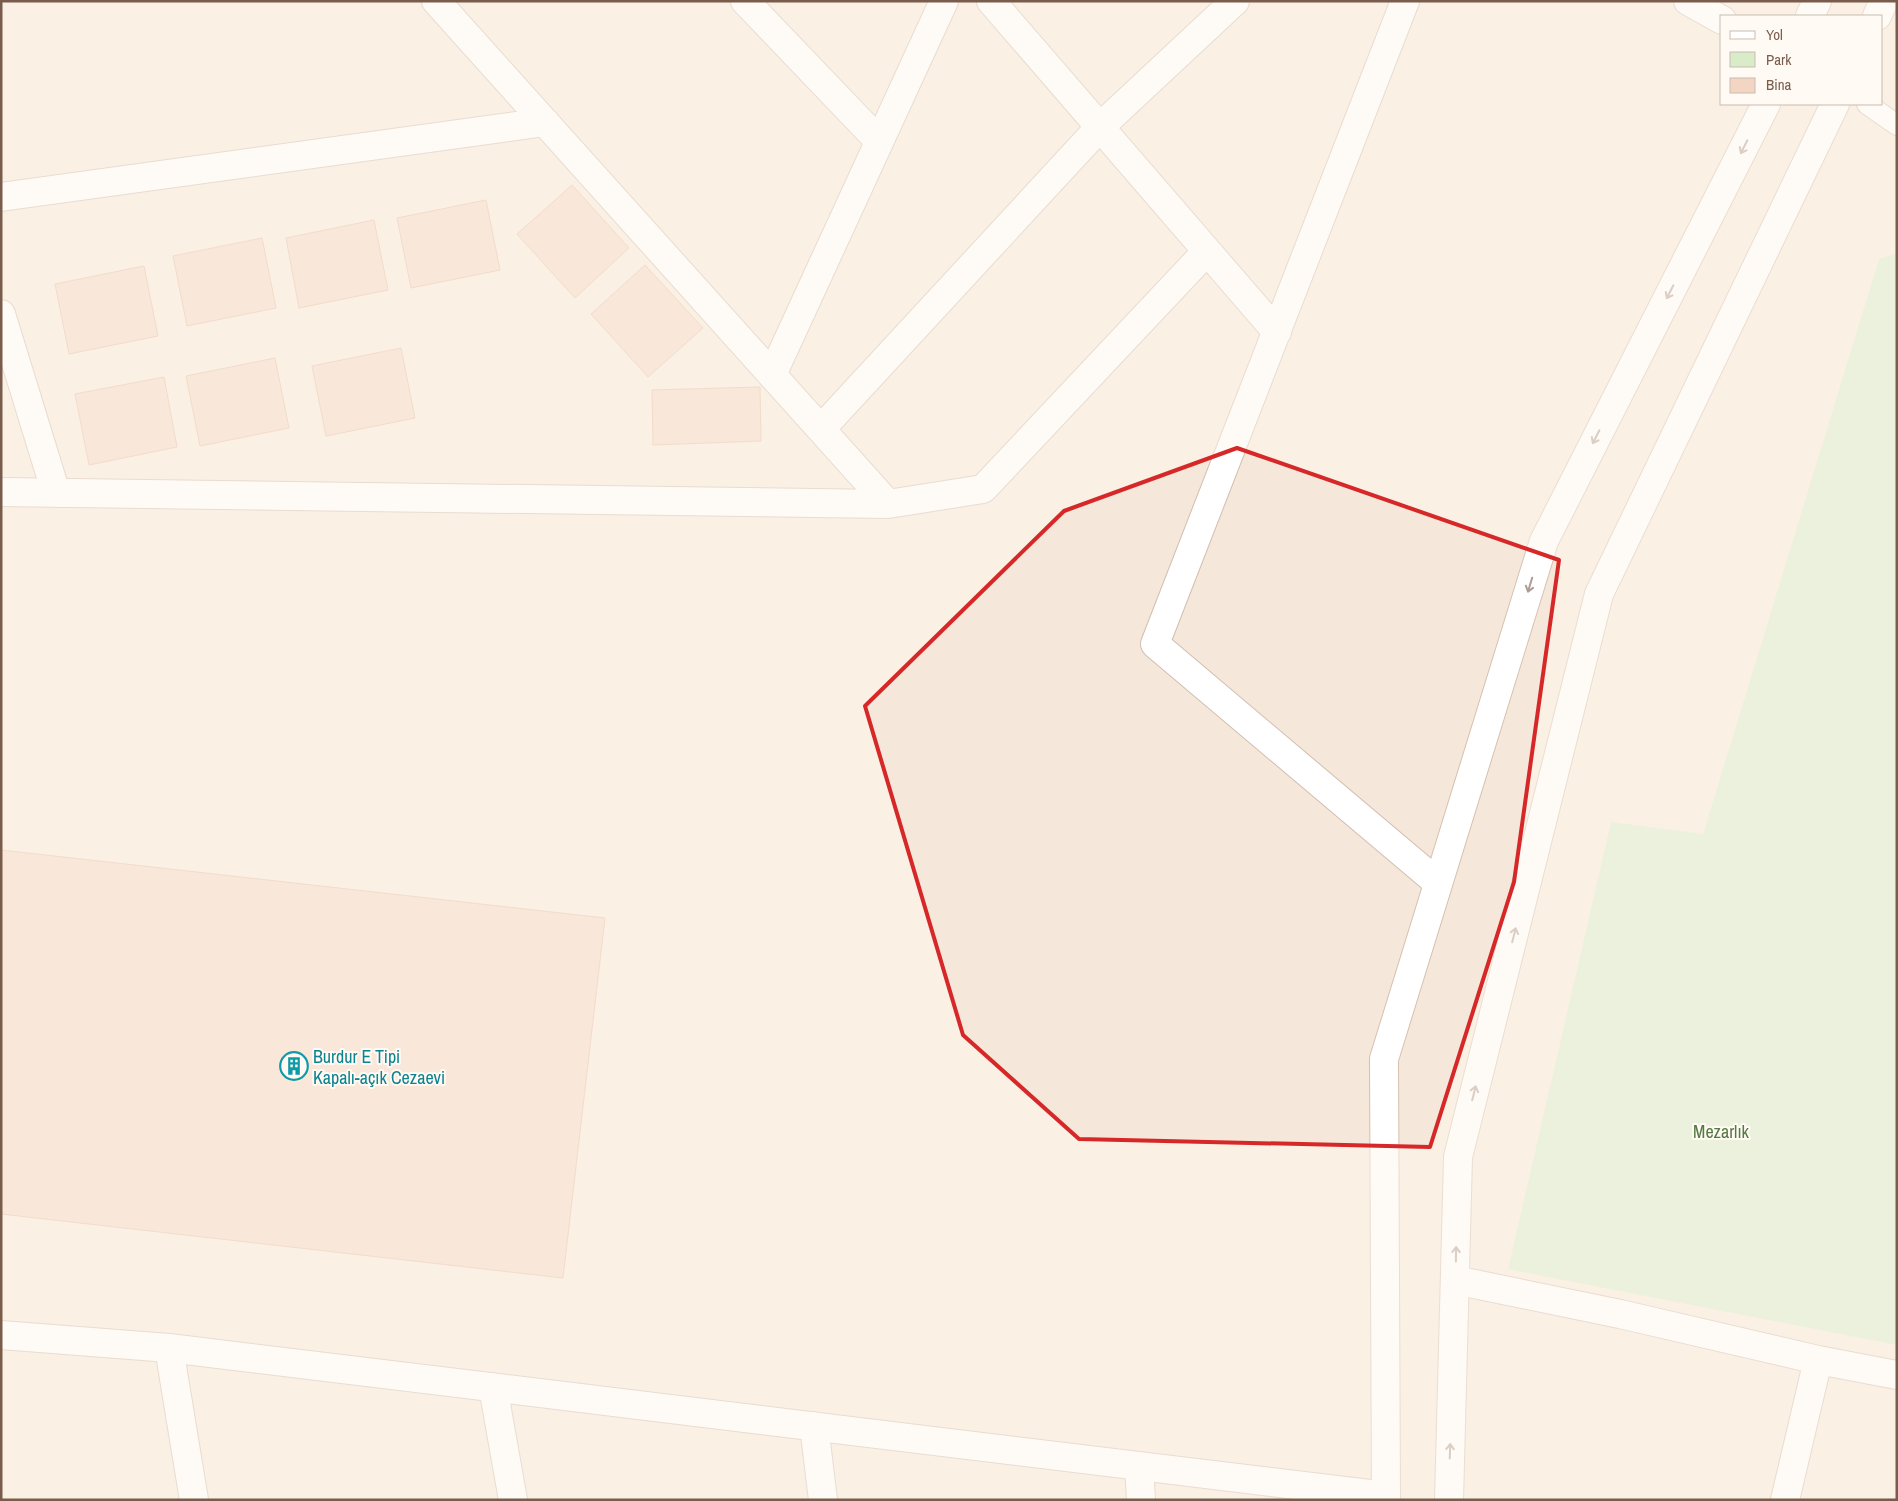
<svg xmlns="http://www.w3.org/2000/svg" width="1898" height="1501" viewBox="0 0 1898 1501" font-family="'Archivo Narrow',sans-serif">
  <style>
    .residential { fill: #f5e8da; fill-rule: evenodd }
    .green { fill: #d8ecc9 }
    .building { fill: #f3d5c3; stroke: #e6bba3 }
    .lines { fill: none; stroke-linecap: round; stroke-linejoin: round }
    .service-casing { stroke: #d1beb0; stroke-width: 22 }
    .minor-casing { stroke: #d1beb0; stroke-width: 30 }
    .secondary-casing { stroke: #d6c0b0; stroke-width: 30 }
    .service { stroke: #fff; stroke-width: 20 }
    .minor { stroke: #fff; stroke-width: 28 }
    .secondary { stroke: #fff; stroke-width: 28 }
    .oneway { stroke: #af9d94 }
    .marked { fill: none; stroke: #d62828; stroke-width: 4; stroke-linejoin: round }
    .labels { text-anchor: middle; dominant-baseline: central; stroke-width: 4; stroke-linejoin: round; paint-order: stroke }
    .culture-label { font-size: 18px; fill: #0d838f; stroke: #fffaf3; text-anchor: start }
    .park-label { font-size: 18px; fill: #537a41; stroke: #fffaf3 }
  </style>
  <rect width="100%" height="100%" fill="#fdf6ec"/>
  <path class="residential" d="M1 1H1897V1500H1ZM1722 16H1882V104H1722Z"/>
  <path class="green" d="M1897 253V1345L1508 1269 1611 822 1703 834 1879 259Z"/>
  <path class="building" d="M572 185 629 248 575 298 517 234Z
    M486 200 500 270 411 288 397 218Z
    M374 220 388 290 299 308 286 238Z
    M262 238 276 308 187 326 173 256Z
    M645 265 703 328 648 377 591 314Z
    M144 266 158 336 69 354 55 284Z
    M401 348 415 418 326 436 312 366Z
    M275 358 289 428 200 446 186 376Z
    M164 377 177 447 89 465 75 394Z
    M760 387 761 441 653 445 652 390Z
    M1 850 605 918 563 1278 1 1214Z"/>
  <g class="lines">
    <defs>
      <path id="service" d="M1867 104 1897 125"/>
      <path id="minor" d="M436 1 888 504
        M745 1 879 141
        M991 1 1277 332
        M1405 1 1155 644 1438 883
        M1688 1 1722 20
        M1 197 545 122
        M1 314 56 493
        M772 375 944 1
        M821 429 1100 127 1235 1
        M1 492 888 504 983 489 1207 251
        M1455 1280 1620 1314 1818 1360 1897 1375
        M1 1335 169 1348 194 1500
        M169 1348 1386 1496
        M493 1387 513 1500
        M814 1426 823 1500
        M1139 1466 1141 1500
        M1785 1500 1818 1360"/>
      <path id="secondary" d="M1810 16 1817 1
        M1877 16 1884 1
        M1386 1500 1384 1059 1544 541 1766 104
        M1449 1500 1458 1157 1599 594 1835 104"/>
    </defs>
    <use href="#service" class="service-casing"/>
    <use href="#minor" class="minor-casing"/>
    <use href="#secondary" class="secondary-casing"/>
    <use href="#service" class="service"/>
    <use href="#minor" class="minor"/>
    <use href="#secondary" class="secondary"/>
  </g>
  <defs><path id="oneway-shaft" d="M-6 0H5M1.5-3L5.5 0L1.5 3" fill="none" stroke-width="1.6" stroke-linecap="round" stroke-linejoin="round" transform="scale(1.25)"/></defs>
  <g class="oneway">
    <use href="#oneway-shaft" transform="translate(1744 147) rotate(117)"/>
    <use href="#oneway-shaft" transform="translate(1670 292) rotate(117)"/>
    <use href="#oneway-shaft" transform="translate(1596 437) rotate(117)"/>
    <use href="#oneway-shaft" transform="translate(1530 585) rotate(107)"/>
    <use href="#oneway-shaft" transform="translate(1514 935) rotate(-76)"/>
    <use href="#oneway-shaft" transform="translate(1474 1093) rotate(-76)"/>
    <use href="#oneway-shaft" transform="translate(1456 1254) rotate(-89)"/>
    <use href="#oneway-shaft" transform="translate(1450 1451) rotate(-88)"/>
  </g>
  <path d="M0 0H1898V1501H0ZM1237 448 1559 560 1514 882 1430 1147 1079 1139 963 1035 865 706 1064 511Z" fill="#fdf6ec" fill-opacity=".55" fill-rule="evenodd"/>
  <path class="marked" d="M1237 448 1559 560 1514 882 1430 1147 1079 1139 963 1035 865 706 1064 511Z"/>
  <defs>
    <symbol id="building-ring" viewBox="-11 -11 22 22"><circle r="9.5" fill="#fffaf3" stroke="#0f9aa8" stroke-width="1.5"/><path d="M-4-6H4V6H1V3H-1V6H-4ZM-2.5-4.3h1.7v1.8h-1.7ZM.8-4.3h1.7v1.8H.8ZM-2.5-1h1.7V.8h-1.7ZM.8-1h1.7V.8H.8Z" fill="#0f9aa8"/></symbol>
  </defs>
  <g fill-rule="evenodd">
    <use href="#building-ring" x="278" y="1050" width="32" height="32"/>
  </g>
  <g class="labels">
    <g class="culture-label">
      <text x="313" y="1056">Burdur E Tipi<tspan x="313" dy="21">Kapalı-açık Cezaevi</tspan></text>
    </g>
    <g class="park-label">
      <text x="1721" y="1131">Mezarlık</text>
    </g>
  </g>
  <rect width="1898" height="1501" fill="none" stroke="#7a5c4d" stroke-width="5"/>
  <rect x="1720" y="15" width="162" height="90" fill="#fffaf3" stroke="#cabbb1"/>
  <rect x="1730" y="31" width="25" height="8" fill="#ffffff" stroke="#cabbb1"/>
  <text x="1766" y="40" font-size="15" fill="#7a5c4d">Yol</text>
  <rect x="1730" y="52" width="25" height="15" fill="#d8ecc9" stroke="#cabbb1"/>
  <text x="1766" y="65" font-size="15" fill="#7a5c4d">Park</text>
  <rect x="1730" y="78" width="25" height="15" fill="#f3d5c3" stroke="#cabbb1"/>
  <text x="1766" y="90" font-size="15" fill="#7a5c4d">Bina</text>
</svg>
